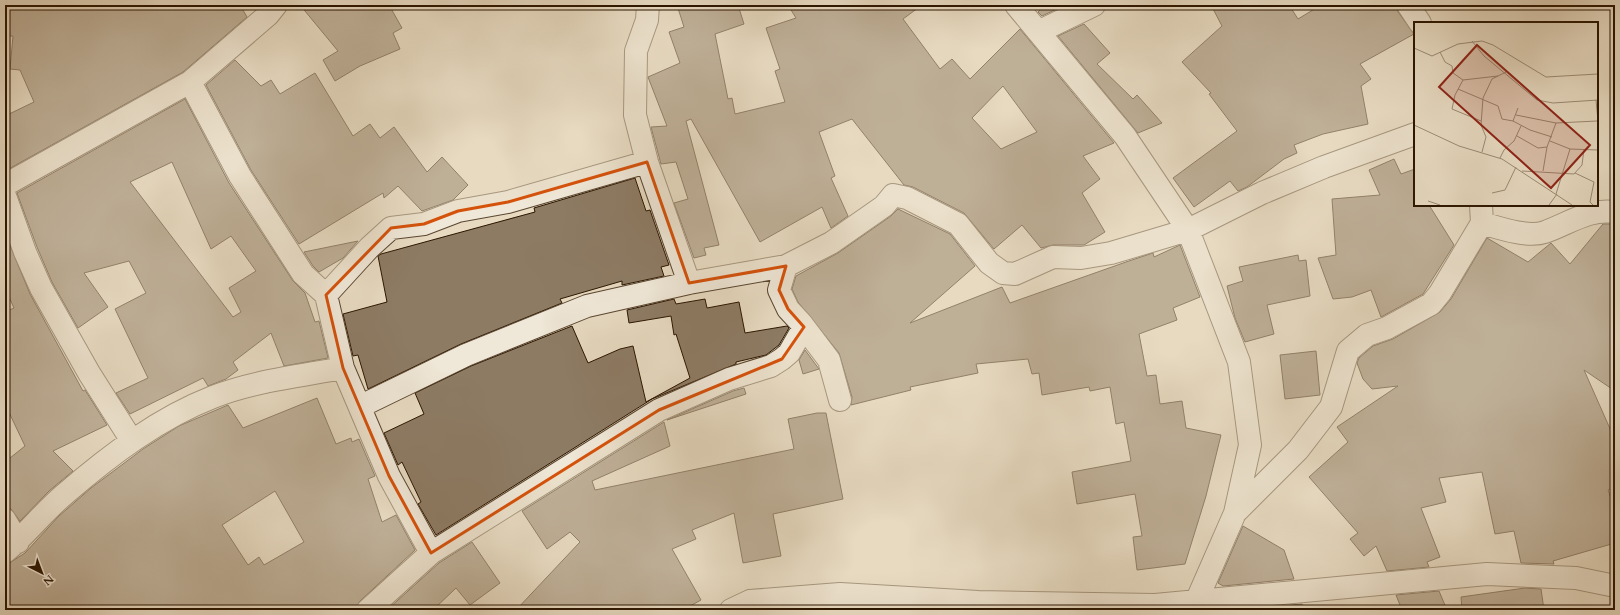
<svg xmlns="http://www.w3.org/2000/svg" width="1620" height="615" viewBox="0 0 1620 615" font-family="Cardo,serif">
  <style>
    .building { fill: #8d7b64; stroke: #2b1500; fill-rule: evenodd }
    .lines { fill: none; stroke-linecap: round; stroke-linejoin: round }
    .minor-casing { stroke: #5a4630; stroke-width: 24 }
    .minor { stroke: #efe7d7; stroke-width: 22 }
    .marked { fill: none; stroke: #d5520b; stroke-width: 3; stroke-linejoin: round }
    .inset-road { fill: none; stroke: #9c8b74; stroke-width: 1 }
    .view { fill: #8f2418; fill-opacity: 0.15; stroke: #8f2418; stroke-width: 2 }
    .inset-edge { fill: none; stroke: #2b1500; stroke-width: 2 }
  </style>
  <rect width="100%" height="100%" fill="#e7dac1"/>
  <filter id="stains"><feTurbulence type="fractalNoise" baseFrequency=".005" numOctaves="4"/><feColorMatrix values="0 0 0 0 .2 0 0 0 0 .09 0 0 0 0 .02 0 0 0 .5 -.17"/></filter>
  <radialGradient id="worn" r=".72"><stop offset=".6" stop-color="#630" stop-opacity="0"/><stop offset="1" stop-color="#630" stop-opacity=".3"/></radialGradient>
  <path class="building" d="M5 5H240L247 17 183 72 5 171V116L34 102 20 70 10 69 13 36H5Z
    M300 5H389L402 28 393 33 400 49 360 66 335 81 323 60 338 51Z
    M677 5H738L744 24 715 34 728 99 732 98 735 114 785 102 775 71 780 69 766 28 796 18 788 5H922L903 19 940 69 952 59 970 79 1020 29 1114 143 1083 156 1100 179 1082 193 1105 232 1084 245H1053L1041 248 1022 225 994 249 964 213 913 187 904 185 852 119 819 132 835 176 831 178 848 216 831 228 822 207 760 242 691 119 686 121 719 245 704 248 706 255 694 258 674 203 688 199 676 162 661 164 651 127 667 126 648 77 680 63 669 32 684 27ZM1003 86 1037 132 1001 149 972 118Z
    M1045 5H1065L1042 16 1038 12Z
    M1211 5H1289L1298 19 1321 5H1396L1398 12 1414 34 1360 64 1371 79 1361 86 1368 124 1323 134 1294 145 1297 153 1284 159 1247 187 1238 191 1230 181 1194 207 1173 178 1237 131 1209 94 1211 93 1182 62 1222 26Z
    M1084 24 1110 53 1097 64 1133 99 1137 95 1162 123 1138 133 1058 36Z
    M235 60 261 86 271 80 280 94 315 73 353 136 370 124 380 138 394 127 427 172 442 157 468 185 453 200 422 211 398 186 384 198 383 193 299 244 251 170 206 85Z
    M185 99 229 183 293 281 305 293 315 322 319 321 328 358 284 366 271 333 233 362 238 370 226 379 208 386 203 378 130 414 116 393 148 378 115 309 146 293 129 261 84 273 108 307 78 328 52 282 37 247 17 193ZM172 162 211 249 231 236 256 271 229 288 241 312 233 317 130 182Z
    M1394 159 1401 174 1415 169V205H1429L1454 245 1423 294 1381 317 1371 290 1352 297 1333 299 1318 258 1336 255 1332 199 1380 195 1369 170Z
    M635 178 646 211 650 210 669 265 661 267 664 276 622 285V281L560 299 562 303 461 344 368 389 358 355 353 356 343 314 387 302 378 256 381 254 535 212 534 208Z
    M898 209 950 234 975 266 910 323 1002 287 1010 303 1126 262 1153 253 1154 257 1180 245 1200 297 1173 308 1177 320 1139 334 1147 376 1156 375 1160 404 1182 401 1186 428 1221 435 1206 496 1185 564 1137 570 1133 537 1142 536 1135 494 1077 504 1072 472 1131 461 1124 422 1116 424 1110 387 1090 391 1089 387 1042 395 1039 373 1032 374 1028 359 976 364 978 373 910 387 911 390 851 405 852 397 839 353 798 302 792 289 796 276 838 253 891 216Z
    M1603 224H1615V391L1584 370 1615 440V488L1608 490 1615 509V543L1553 561 1554 564 1521 563 1514 531 1495 534 1482 472 1439 478 1446 502 1421 508 1440 557 1427 562 1429 567 1387 571 1376 546 1364 556 1350 539 1358 533 1309 477 1348 442 1337 427 1398 386 1372 389 1363 379 1357 363 1359 358 1373 346 1393 339 1440 312 1451 299 1487 238 1528 262 1551 243 1570 264Z
    M5 233 30 294 83 391 85 390 107 425 53 451 73 471 49 491 20 521 11 509 5 508V462L25 446 5 404V312L14 308 5 288Z
    M358 241 343 258 319 272 313 266 304 252Z
    M1298 255 1299 261 1306 260 1310 296 1267 305 1274 334 1245 342 1235 318 1227 286 1243 281 1239 267Z
    M674 299 676 304 705 299 707 308 739 302 745 333 787 326 789 328 779 345 766 355 736 362V364L652 399 436 535 418 504 421 502 402 462 398 465 384 433 424 414 415 393 471 366 572 326 588 363 620 349 633 346 646 402 690 378 676 334 674 335 671 316 629 323 627 310Z
    M805 350 819 369 803 374 799 360Z
    M1316 351 1320 395 1285 399 1280 355Z
    M744 388 746 394 667 420 733 391Z
    M317 398 336 444 351 438 352 442 359 439 375 476 368 479 382 522 396 515 415 550 360 601 356 610H5V566L25 553 59 516 91 488 143 449 179 426 228 405 243 428ZM275 491 304 542 264 565 259 557 248 565 222 525Z
    M817 413H826L843 499 773 514 781 556 743 563 734 513 692 530 696 539 672 549 701 600 683 610H516L580 542 570 532 547 549 522 511 664 422 670 446 592 481 595 490 794 449 788 419Z
    M1243 526 1284 550 1294 579 1223 586 1218 583Z
    M472 542 500 583 470 605 456 588 433 610H387L439 563Z
    M1525 588 1541 589 1544 610H1462L1461 597Z
    M1439 591 1447 610H1402L1396 595Z
    M1302 604 1304 610H1264L1260 608Z"/>
  <g class="lines">
    <defs>
      <path id="minor" d="M648 5 647 20 636 51 635 115 647 162 689 283
        M1016 5 1125 136 1188 230 1239 362 1250 445 1235 513 1196 602
        M1408 5 1420 23
        M1040 31 1094 5
        M190 82 240 176 303 274 326 295 343 368 389 476 431 553
        M5 185 190 82 268 15 276 5
        M5 196 25 252 41 288 89 373 132 441
        M1482 223C1499 228 1528 238 1545 232 1568 224 1589 208 1615 212
        M786 266 779 290 788 309 801 323 829 360 840 400
        M326 295 369 248 391 228 424 224 458 211 508 202 647 162
        M361 406 466 355 587 306 689 283 786 266 831 243 884 206 893 195 907 198 958 224 989 263 1003 273 1015 274 1053 257 1081 258 1111 253 1188 230 1262 193 1324 167 1415 134
        M1235 513 1298 450 1331 407 1348 351 1367 335 1387 328 1431 304 1440 293 1482 223 1481 205
        M5 520 18 542
        M5 552C27 534 44 511 66 493 110 455 159 418 213 397 254 381 300 376 343 368
        M368 610 431 553 659 410 729 379 771 366 782 359 789 353 804 327
        M731 610 750 601 840 594 978 602 1155 605 1487 574 1576 578 1615 586"/>
    </defs>
    <use href="#minor" class="minor-casing"/>
    <use href="#minor" class="minor"/>
  </g>
  <path d="M0 0H1620V615H0ZM647 162 689 283 786 266 779 290 788 309 804 327 782 359 659 410 431 553 389 476 343 368 326 295 391 228 424 224 458 211 508 202Z" fill="#e7dac1" fill-opacity=".55" fill-rule="evenodd"/>
  <path class="marked" d="M647 162 689 283 786 266 779 290 788 309 804 327 782 359 659 410 431 553 389 476 343 368 326 295 391 228 424 224 458 211 508 202Z"/>
  <g transform="translate(1414 22)">
    <rect width="184" height="184" fill="#e7dac1"/>
    <path class="inset-road" d="M58 19 70 34 123 78 139 81 184 78M0 26 18 34 44 22 68 19 79 23 132 55 184 52M26 30 31 40 38 44 39 51 49 58M44 67 84 84 88 97 99 99 116 108 138 115M182 78 184 99M102 93 142 101 183 99M67 99 38 87 41 73 49 58 84 54M99 99 104 86M0 103 45 124 88 137 158 183M103 114 124 126 133 125M136 119 156 127 184 128M68 130 72 115 67 103 69 76 78 57 92 50M86 136 90 128 100 119 107 104M108 149 160 152 168 143 170 127M129 149 133 125 142 101M161 151 180 160 176 180 179 183M78 171 91 168 102 145M142 172 156 127M14 179 26 183M135 183 143 172"/>
    <path class="view" d="M63 23 176 123 137 166 25 65Z"/>
    <rect width="184" height="184" class="inset-edge"/>
  </g>
  <rect width="1620" height="615" fill="none" stroke="#e7dac1" stroke-width="20"/>
  <rect x="6" y="6" width="1608" height="603" fill="none" stroke="#2b1500" stroke-width="2"/>
  <rect x="10" y="10" width="1600" height="595" fill="none" stroke="#2b1500"/>
  <g transform="translate(42 573) rotate(138)" stroke="#efe7d7" stroke-width="3" paint-order="stroke">
  <path d="M0-3L7 15L0 10L-7 15Z" fill="#2b1500"/>
  <text y="-6" font-size="11" font-weight="bold" text-anchor="middle" fill="#2b1500">N</text>
  </g>
  <rect width="100%" height="100%" filter="url(#stains)"/>
  <rect width="100%" height="100%" fill="url(#worn)"/>
</svg>
